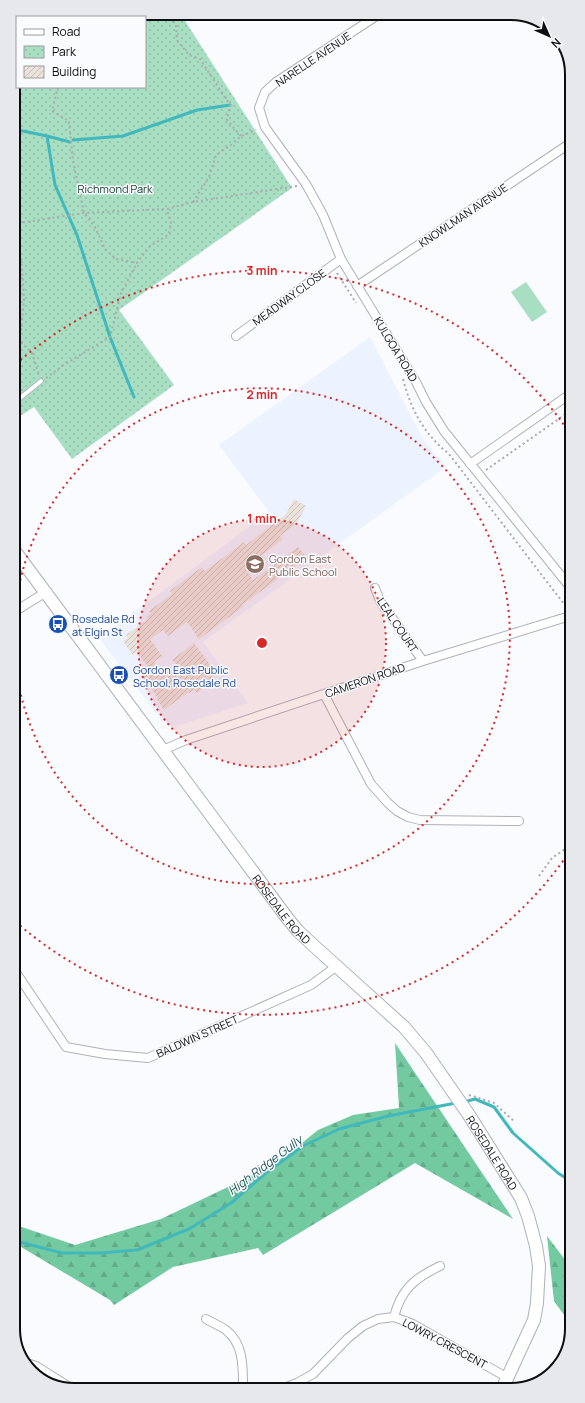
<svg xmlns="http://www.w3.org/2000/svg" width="585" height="1403" viewBox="0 0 585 1403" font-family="Manrope,sans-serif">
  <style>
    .built { fill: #edf2ff }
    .grass { fill: #a8dfc2 }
    .forest { fill: url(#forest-firs) }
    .park { fill: url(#park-dots) }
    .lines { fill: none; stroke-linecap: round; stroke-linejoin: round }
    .stream { stroke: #41b8bc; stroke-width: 3 }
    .building { fill: url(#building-hatch) }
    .lane-casing { stroke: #aeb1ba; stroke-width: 5.5 }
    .street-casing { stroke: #aeb1ba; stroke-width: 10 }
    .secondary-casing { stroke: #aeb1ba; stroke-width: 14 }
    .path { stroke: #a9aaad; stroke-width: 2; stroke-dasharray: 2 3; stroke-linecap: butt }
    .lane { stroke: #fff; stroke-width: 4 }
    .street { stroke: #fff; stroke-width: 8 }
    .secondary { stroke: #fff; stroke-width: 12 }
    .ring { fill: none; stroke: #d62828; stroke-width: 2; stroke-dasharray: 2 4 }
    .labels { text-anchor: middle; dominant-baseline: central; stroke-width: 3; stroke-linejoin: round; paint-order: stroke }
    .street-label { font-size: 11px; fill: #0d0e11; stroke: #f9fbfe }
    .park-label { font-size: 11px; fill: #103626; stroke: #f9fbfe }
    .education-label { font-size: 11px; fill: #785e54; stroke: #f9fbfe; text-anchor: start }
    .transit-label { font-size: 11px; fill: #164399; stroke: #f9fbfe; text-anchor: start }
    .water-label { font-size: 12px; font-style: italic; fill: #1b4e50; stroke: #f9fbfe }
    .rim { fill: none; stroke: #0d0e11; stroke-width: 2 }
    .centre { fill: #d62828; stroke: #f9fbfe; stroke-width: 2 }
    .ring-label { font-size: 12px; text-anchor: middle; font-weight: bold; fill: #d62828; stroke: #f9fbfe; stroke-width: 3; stroke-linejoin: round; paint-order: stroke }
  </style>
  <defs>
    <pattern id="forest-firs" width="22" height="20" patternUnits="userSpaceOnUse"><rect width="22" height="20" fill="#74caa0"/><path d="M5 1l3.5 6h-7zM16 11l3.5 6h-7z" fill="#63ac89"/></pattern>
    <pattern id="park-dots" width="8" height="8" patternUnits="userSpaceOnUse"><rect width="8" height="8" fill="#a8dfc2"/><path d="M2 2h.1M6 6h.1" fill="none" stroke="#8fbea6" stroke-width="1.8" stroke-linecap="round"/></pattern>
    <pattern id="building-hatch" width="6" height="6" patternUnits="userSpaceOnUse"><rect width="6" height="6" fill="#ebe2dc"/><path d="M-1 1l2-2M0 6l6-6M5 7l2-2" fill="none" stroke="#c8c1bc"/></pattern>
  </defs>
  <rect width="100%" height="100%" fill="#f9fbfe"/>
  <path class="built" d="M370 337 423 439 446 467 203 642 248 703 174 727 163 722 99 638 269 512 219 445Z"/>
  <path class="grass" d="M526 282 547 312 532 322 511 292Z"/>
  <path class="forest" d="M395 1043 513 1219 415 1163 263 1255 258 1248 173 1267 114 1305 110 1300 16 1244V1225L75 1245 161 1219 255 1174 287 1155 318 1130 353 1115 399 1108Z
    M547 1236 572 1269V1326L554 1301Z"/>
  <path class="park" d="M75 13H180L292 188 119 310 174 385 72 459 34 407 14 420 13 71 17 62V87H145V17H65Z"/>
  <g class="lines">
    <path class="stream" d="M13 127 18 130 47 136 55 185 77 235 110 337 134 397
      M47 136 70 142
      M73 140 123 136 197 110 230 105
      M464 1102 475 1099 494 1107 513 1133 558 1173 572 1182
      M16 1241 62 1253H100L137 1250 189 1229 231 1203 267 1172 303 1146 339 1129 388 1116 456 1103"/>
  </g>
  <path class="building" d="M294 499 306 506 297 523 280 536 283 539 245 568 253 580 298 547 307 558 242 605 243 607 199 639 187 622 168 636 163 630 150 639 162 656 154 662 164 675 177 665 172 660 194 643 216 673 212 677 214 681 197 693 194 690 189 693V692L164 710 156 698 157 697 140 673 148 667 137 652 133 655 123 641 128 638 126 635 148 619 146 617 151 614 149 611 172 594 170 591 202 567 205 571 244 542 246 545 286 514Z"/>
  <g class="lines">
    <defs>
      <path id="lane" d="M14 403 41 381"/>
      <path id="street" d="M381 13 276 82 265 92 259 108 265 127 306 184 323 215 341 259 416 382 426 402 444 431 570 587
        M357 286 569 144
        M236 336 341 259
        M470 464 570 394
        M375 588 380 601 423 661
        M14 612 46 592
        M324 694 371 784 388 803 397 811 408 817 420 820 519 821
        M163 750 186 740 423 661 570 616
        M15 971 66 1047 105 1054 148 1058 311 985 337 966
        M394 1317C401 1289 415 1278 440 1266
        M206 1319C213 1323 220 1326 226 1330 244 1344 243 1368 243 1389
        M27 1363 36 1366 74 1390
        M284 1388 297 1383 313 1374 348 1338 363 1326 378 1319 394 1317 413 1324 508 1378"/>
      <g id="secondary">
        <path id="s1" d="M14 550 288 919 298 931 313 945 404 1027 426 1053 469 1115 521 1198 528 1216 536 1246 539 1266 537 1303 534 1320 503 1387"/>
      </g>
    </defs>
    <use href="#lane" class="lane-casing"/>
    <use href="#street" class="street-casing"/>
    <use href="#secondary" class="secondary-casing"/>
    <path class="path" d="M167 13 176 26 177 40 189 55 200 59 230 105 227 120 241 136
      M139 17 143 13
      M58 87 52 111 69 121 73 161 84 213 95 227 105 249 116 259 137 263
      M193 202 209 177 216 155 231 145 241 136 256 130
      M13 224 84 213 167 209 193 202 297 186
      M14 240 21 258 24 298 21 331 16 337
      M337 273 356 303
      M14 335 32 353 39 375
      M46 378 62 366 110 337 121 293 137 263 149 247 169 234 171 223 167 209
      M403 379C411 410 424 434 449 454L564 604
      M486 470 570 411
      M539 876 552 858 571 845
      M469 1095 494 1103 515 1122"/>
    <use href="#lane" class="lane"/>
    <use href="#street" class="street"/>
    <use href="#secondary" class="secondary"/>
  </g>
  <circle cx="262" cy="643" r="124" fill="#d62828" fill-opacity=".12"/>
  <g class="ring">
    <circle cx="262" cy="643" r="124"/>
    <path d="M14 628A248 248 0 1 1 15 660"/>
    <path d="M570 851A372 372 0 0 1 16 922M16 364A372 372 0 0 1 569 432"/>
  </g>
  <defs>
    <symbol id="school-disc" viewBox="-11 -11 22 22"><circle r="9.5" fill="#8d6e63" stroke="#f9fbfe"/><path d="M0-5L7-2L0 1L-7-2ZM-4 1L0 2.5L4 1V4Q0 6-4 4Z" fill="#fff"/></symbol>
    <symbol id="bus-disc" viewBox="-11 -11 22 22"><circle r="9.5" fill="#1a4fb4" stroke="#f9fbfe"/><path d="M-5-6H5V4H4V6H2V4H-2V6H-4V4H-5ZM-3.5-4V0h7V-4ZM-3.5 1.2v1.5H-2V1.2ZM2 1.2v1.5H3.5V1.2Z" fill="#fff"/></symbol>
  </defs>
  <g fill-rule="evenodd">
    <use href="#school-disc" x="244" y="553" width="22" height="22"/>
    <use href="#bus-disc" x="47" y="613" width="22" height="22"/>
    <use href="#bus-disc" x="108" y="664" width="22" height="22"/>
  </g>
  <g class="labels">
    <g class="street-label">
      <text transform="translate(313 59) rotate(-34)">NARELLE AVENUE</text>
      <text transform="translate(463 215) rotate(-34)">KNOWLMAN AVENUE</text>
      <text transform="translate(289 297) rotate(-36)">MEADWAY CLOSE</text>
      <text transform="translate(396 349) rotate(59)">KULGOA ROAD</text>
      <text transform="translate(398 625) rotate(56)">LEAL COURT</text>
      <text transform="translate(365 680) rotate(-19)">CAMERON ROAD</text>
      <text stroke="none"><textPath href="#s1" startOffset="448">ROSEDALE ROAD</textPath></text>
      <text transform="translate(197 1036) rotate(-24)">BALDWIN STREET</text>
      <text stroke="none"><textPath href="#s1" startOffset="772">ROSEDALE ROAD</textPath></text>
      <text transform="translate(445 1343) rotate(28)">LOWRY CRESCENT</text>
    </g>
    <g class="park-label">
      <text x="115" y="188">Richmond Park</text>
    </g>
    <g class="education-label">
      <text x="269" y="558">Gordon East<tspan x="269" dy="13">Public School</tspan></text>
    </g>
    <g class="transit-label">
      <text x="72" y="618">Rosedale Rd<tspan x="72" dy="13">at Elgin St</tspan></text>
      <text x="133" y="669">Gordon East Public<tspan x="133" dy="13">School, Rosedale Rd</tspan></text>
    </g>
    <g class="water-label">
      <text transform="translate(265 1165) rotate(-37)">High Ridge Gully</text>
    </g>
  </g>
  <path d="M0 0H585V1403H0ZM74 20H511A54 54 0 0 1 565 74V1329A54 54 0 0 1 511 1383H74A54 54 0 0 1 20 1329V74A54 54 0 0 1 74 20Z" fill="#e6e8eb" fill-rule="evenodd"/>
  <path class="rim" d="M74 20H511A54 54 0 0 1 565 74V1329A54 54 0 0 1 511 1383H74A54 54 0 0 1 20 1329V74A54 54 0 0 1 74 20Z"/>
  <circle cx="262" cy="643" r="6" class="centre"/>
  <g class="ring-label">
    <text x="262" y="275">3 min</text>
    <text x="262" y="399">2 min</text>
    <text x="262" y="523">1 min</text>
  </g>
  <rect x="16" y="16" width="130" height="72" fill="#f9fbfe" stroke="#9b9c9f"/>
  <rect x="24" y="29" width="20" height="6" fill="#ffffff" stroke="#9b9c9f"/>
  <text x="52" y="36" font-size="12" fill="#0d0e11">Road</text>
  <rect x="24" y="46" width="20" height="12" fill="url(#park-dots)" stroke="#9b9c9f"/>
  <text x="52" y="56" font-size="12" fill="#0d0e11">Park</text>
  <rect x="24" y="66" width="20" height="12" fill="url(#building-hatch)" stroke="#9b9c9f"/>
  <text x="52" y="76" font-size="12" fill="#0d0e11">Building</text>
  <g transform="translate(549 36) rotate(135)" stroke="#f9fbfe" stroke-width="3" paint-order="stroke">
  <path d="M0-3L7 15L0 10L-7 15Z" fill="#0d0e11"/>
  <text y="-6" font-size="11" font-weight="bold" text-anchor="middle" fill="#0d0e11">N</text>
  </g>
</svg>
